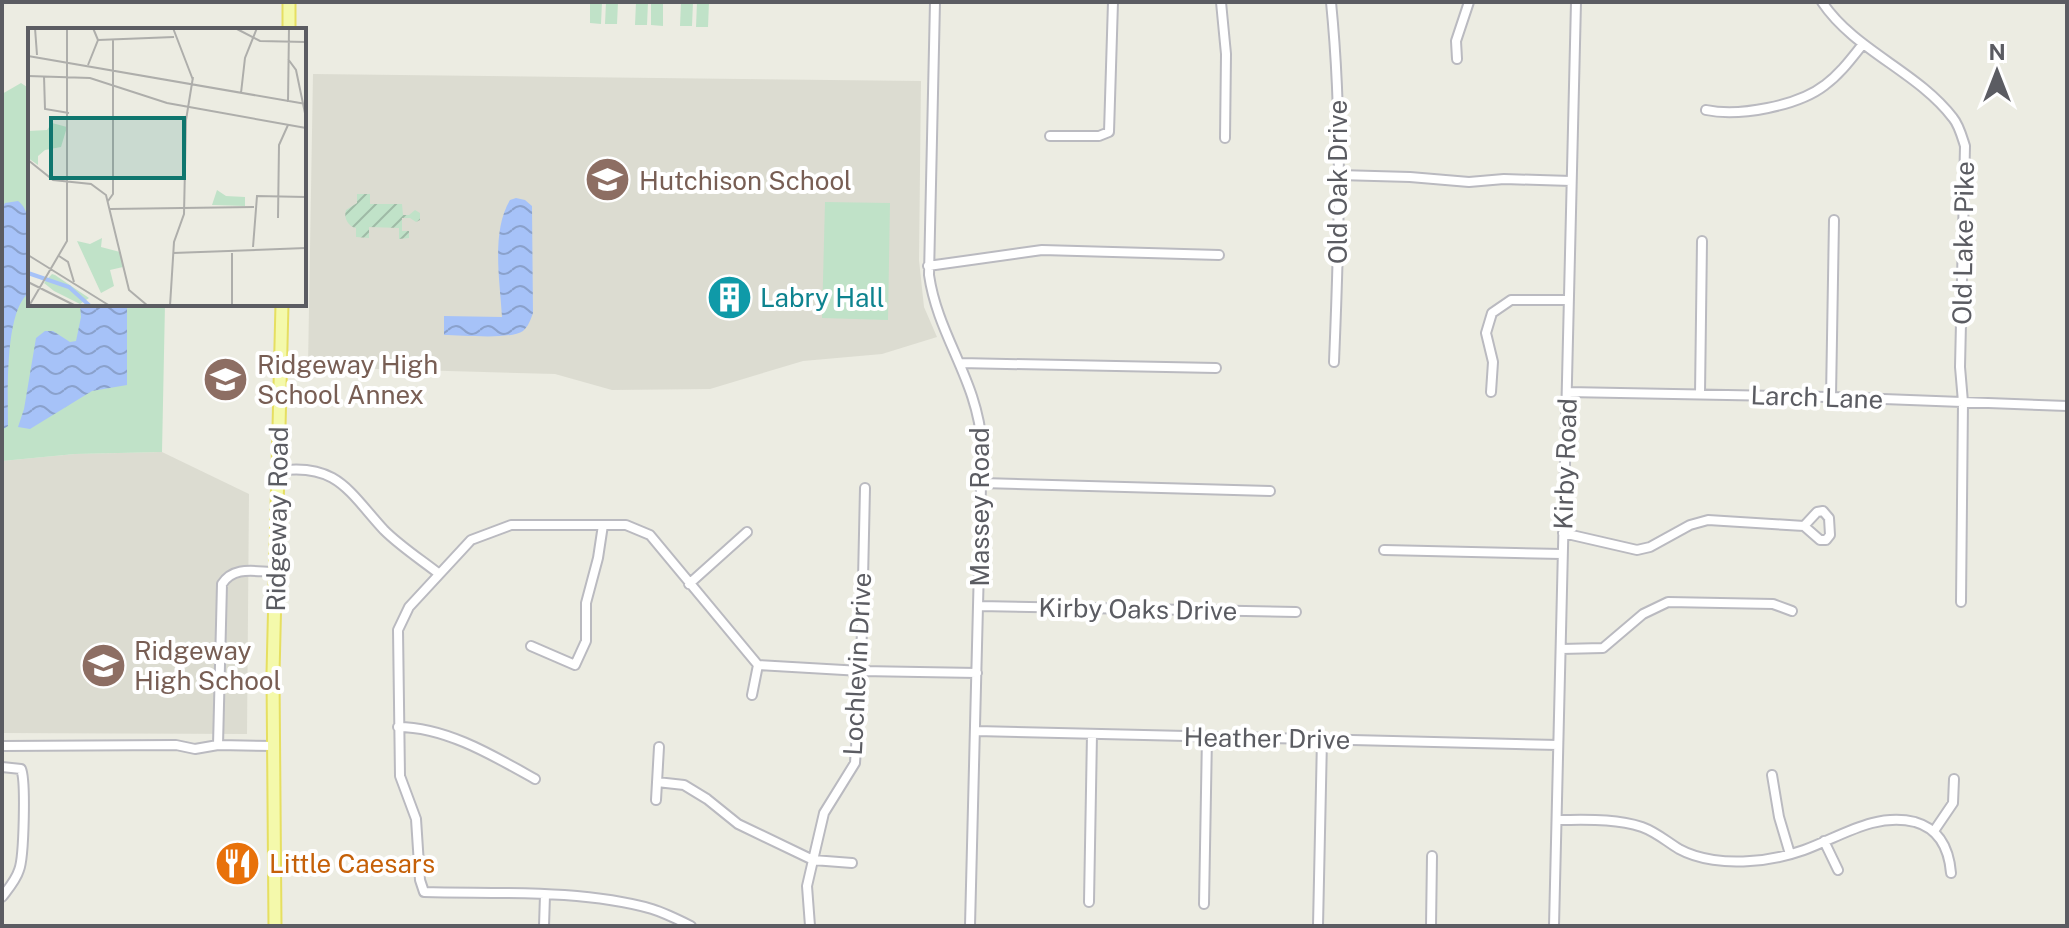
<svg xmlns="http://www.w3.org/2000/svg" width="2069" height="928" viewBox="0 0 2069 928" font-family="'Public Sans',sans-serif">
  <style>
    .education { fill: #dcdcd1 }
    .park { fill: #c0e2c8 }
    .garden { fill: url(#garden-furrows) }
    .water { fill: url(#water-waves) }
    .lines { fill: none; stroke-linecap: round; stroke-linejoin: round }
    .minor-casing { stroke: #babac0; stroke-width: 12 }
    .major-casing { stroke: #e6df61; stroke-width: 15 }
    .minor { stroke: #fff; stroke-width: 8 }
    .major { stroke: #f4f9ab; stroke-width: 11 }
    .labels { text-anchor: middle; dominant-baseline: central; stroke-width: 8; stroke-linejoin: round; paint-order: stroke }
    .education-label { font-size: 26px; fill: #785e54; stroke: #fff; text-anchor: start }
    .street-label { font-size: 26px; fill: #5b5c62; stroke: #fff }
    .culture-label { font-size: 26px; fill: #0d838f; stroke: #fff; text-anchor: start }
    .food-label { font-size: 26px; fill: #c56008; stroke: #fff; text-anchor: start }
    .inset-river { fill: none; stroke: #a6c2f8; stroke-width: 4 }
    .inset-road { fill: none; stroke: #aeaeab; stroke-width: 2 }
    .view { fill: #0f766e; fill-opacity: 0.15; stroke: #0f766e; stroke-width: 4 }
    .inset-edge { fill: none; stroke: #5b5c62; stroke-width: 4 }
  </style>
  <defs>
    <pattern id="garden-furrows" width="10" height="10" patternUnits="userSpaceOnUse" patternTransform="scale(2)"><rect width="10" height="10" fill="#c0e2c8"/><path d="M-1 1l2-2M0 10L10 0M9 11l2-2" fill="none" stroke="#9fbaa6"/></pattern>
    <pattern id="water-waves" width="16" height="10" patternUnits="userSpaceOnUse" patternTransform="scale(2)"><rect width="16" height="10" fill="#a6c2f8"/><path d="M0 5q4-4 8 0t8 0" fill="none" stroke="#8aa1cc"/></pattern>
  </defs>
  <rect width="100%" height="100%" fill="#ecece2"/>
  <path class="education" d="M313 74 921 81 919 260 924 307 937 337 882 354 803 361 710 389 612 390 555 374 308 367Z
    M162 452 249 494 247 734 2 733V461L75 454Z"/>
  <path class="park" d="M590 2H602L601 24 590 23Z
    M606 2H618L617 24H605Z
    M636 2H648L647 25H635Z
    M651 2H663V26L651 25Z
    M681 2H693L692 26H680Z
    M697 2H709L708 27H696Z
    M21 83 30 89V304H165L162 452 75 454 2 461V94Z
    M825 202 890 203 888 320 822 318Z
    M187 304H261V308L187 307Z"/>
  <path class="garden" d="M357 194H370V204H402L403 215H409L415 210 420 213V220L416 222 410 218H402V231H409V238L399 239V228L369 227V238L356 237V228C349 227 343 218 346 210L357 203Z"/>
  <path class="water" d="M516 198 525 200 532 206 533 313C531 319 528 327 523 331 510 340 462 335 444 335V316L502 317C500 281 491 232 510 200Z
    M18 201C37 214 30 269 30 292 4 309 8 395 8 426L2 430V209L5 203Z
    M80 304H127V385L92 391 30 429 18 427 24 409 36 338 45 331H53L70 342 76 341 81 317Z"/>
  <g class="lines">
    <defs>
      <path id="minor" d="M935 2 929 275C938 337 978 380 982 446L970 926
        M1221 2 1226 54 1225 138
        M1331 2C1343 122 1339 242 1334 362
        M1822 2C1855 51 1917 71 1953 118 1959 125 1962 137 1965 146L1960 367 1963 402 1961 602
        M1457 59 1456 41 1469 2
        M1706 110C1739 117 1798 106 1825 85 1840 74 1851 59 1863 44
        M1050 136H1099L1109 132 1113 2
        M1339 175 1410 177 1469 182 1504 179 1571 181
        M928 266 1042 250 1219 255
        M960 363 1216 368
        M1491 392 1493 362 1486 333 1492 313 1511 300H1568
        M1567 392 1831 397 2067 406
        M1700 394 1702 241
        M1831 397 1834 220
        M277 471C337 462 349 492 384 530 400 546 420 559 438 573
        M982 483 1270 491
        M1563 533 1637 550 1650 547 1690 525 1708 520 1804 526 1817 512 1823 511 1829 518 1830 535 1826 540H1820L1804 526
        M1384 550 1562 554
        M689 584 747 532
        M979 606 1296 612
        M531 646 575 665 586 641V603L598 558 603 525
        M1561 649 1603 648 1643 614 1668 602 1773 604 1792 611
        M752 695 758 665
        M398 727C446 727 494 756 535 779
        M976 731 1558 745
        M218 745 222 584C234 565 256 572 276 572
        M2 746 176 745 195 749 218 745 275 746
        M2 767 21 769C26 780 24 858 19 870 16 880 8 889 2 897
        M1772 775 1779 817 1790 854
        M657 782 684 785 707 799 738 824 813 860 852 863
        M656 800 659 747
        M1557 820C1585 820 1615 818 1642 827 1656 832 1666 841 1679 849 1699 860 1727 863 1750 861 1769 860 1787 856 1804 850 1840 837 1875 812 1915 822 1940 829 1949 849 1951 873
        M1934 831 1953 803 1954 779
        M1824 841 1838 870
        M1089 902 1092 734
        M1204 904 1207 736
        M544 926 545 895
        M691 926C679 920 665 913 652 909 581 889 497 894 424 892L420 880 416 819 400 776 398 630 409 607 471 540 511 525H626L650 535 758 665 861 671 977 673
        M810 926 807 886 824 813 855 763 861 671 865 488
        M1318 926 1322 739
        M1431 926 1432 856
        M1554 926 1576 2"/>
      <path id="major" d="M289 30V2
        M275 926 273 674 282 304"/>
    </defs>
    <use href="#minor" class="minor-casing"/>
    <use href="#major" class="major-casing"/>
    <use href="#minor" class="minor"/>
    <use href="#major" class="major"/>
  </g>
  <defs>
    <symbol id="school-disc" viewBox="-11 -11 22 22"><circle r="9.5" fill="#8d6e63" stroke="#fff"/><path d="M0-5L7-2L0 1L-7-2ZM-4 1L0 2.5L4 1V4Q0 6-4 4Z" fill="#fff"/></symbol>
    <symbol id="building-disc" viewBox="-11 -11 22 22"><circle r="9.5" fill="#0f9aa8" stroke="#fff"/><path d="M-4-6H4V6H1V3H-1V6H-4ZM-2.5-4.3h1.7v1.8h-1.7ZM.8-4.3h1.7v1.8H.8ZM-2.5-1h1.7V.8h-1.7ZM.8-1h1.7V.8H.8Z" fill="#fff"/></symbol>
    <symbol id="restaurant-disc" viewBox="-11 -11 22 22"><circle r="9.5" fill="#e8710a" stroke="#fff"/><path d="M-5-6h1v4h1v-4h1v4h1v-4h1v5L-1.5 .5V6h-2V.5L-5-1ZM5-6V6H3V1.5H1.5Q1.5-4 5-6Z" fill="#fff"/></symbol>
  </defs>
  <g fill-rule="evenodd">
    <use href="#school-disc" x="582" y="154" width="51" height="51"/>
    <use href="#building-disc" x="704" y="272" width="51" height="51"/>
    <use href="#school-disc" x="200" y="354" width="51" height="51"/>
    <use href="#school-disc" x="78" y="640" width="51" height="51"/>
    <use href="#restaurant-disc" x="212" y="838" width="51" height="51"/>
  </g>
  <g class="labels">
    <g class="education-label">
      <text x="639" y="180">Hutchison School</text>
      <text x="257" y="364">Ridgeway High<tspan x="257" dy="30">School Annex</tspan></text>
      <text x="134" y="650">Ridgeway<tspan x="134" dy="30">High School</tspan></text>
    </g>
    <g class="street-label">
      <text transform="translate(1337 182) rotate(-90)">Old Oak Drive</text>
      <text transform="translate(1963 243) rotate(-89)">Old Lake Pike</text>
      <text transform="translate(1817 397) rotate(2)">Larch Lane</text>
      <text transform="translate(1565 464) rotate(-88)">Kirby Road</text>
      <text transform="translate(979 507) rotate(-90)">Massey Road</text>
      <text transform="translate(277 519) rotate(-89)">Ridgeway Road</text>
      <text transform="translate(1138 609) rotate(1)">Kirby Oaks Drive</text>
      <text transform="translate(857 664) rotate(-87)">Lochlevin Drive</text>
      <text transform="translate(1267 738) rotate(1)">Heather Drive</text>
    </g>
    <g class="culture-label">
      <text x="760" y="297">Labry Hall</text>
    </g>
    <g class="food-label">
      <text x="269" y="863">Little Caesars</text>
    </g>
  </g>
  <g transform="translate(28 28)">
    <rect width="278" height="278" fill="#ecece2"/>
    <path d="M189 162 198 168 217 169V178L184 177Z" fill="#c0e2c8"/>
    <path d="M24 246 27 247 61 270 52 276 26 263 16 255Z" fill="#c0e2c8"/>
    <path d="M24 95 39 99 33 119 17 122 10 128V137L0 130V103L19 102ZM74 210 73 219 92 224 95 239 82 242 86 258 73 265 49 213 62 216Z" fill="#c0e2c8"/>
    <path class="inset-river" d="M0 245 41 259 62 278"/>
    <path class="inset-road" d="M7 0 9 27M145 0 165 52M207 0 232 13 278 14M70 12 146 9M0 28 278 76M260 31 268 42 278 90M60 37 70 12 65 0M0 48 62 50 139 75 278 100M16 48 17 81 41 85M213 65 217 30 229 0M260 74 261 0M0 132 25 152 63 156 78 167 101 262 120 278M80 173 85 166V11M82 181 226 179M250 190 251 117 260 97M225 219 229 168 278 169M145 225 278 220M204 225V278M0 227 82 278M31 228 40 234 46 254M0 254 48 278M1 278 39 213V0M142 278 146 214 156 186 158 92 165 49"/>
    <path class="view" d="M23 90H156V150H23Z"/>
    <rect width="278" height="278" class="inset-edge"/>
  </g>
  <rect width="2069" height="928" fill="none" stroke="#5b5c62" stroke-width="8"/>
  <g transform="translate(1997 72)" stroke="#ffffff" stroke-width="6" paint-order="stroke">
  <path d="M0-6L14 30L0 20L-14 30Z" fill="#5b5c62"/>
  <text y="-12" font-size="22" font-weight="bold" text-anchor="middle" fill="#5b5c62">N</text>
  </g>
</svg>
